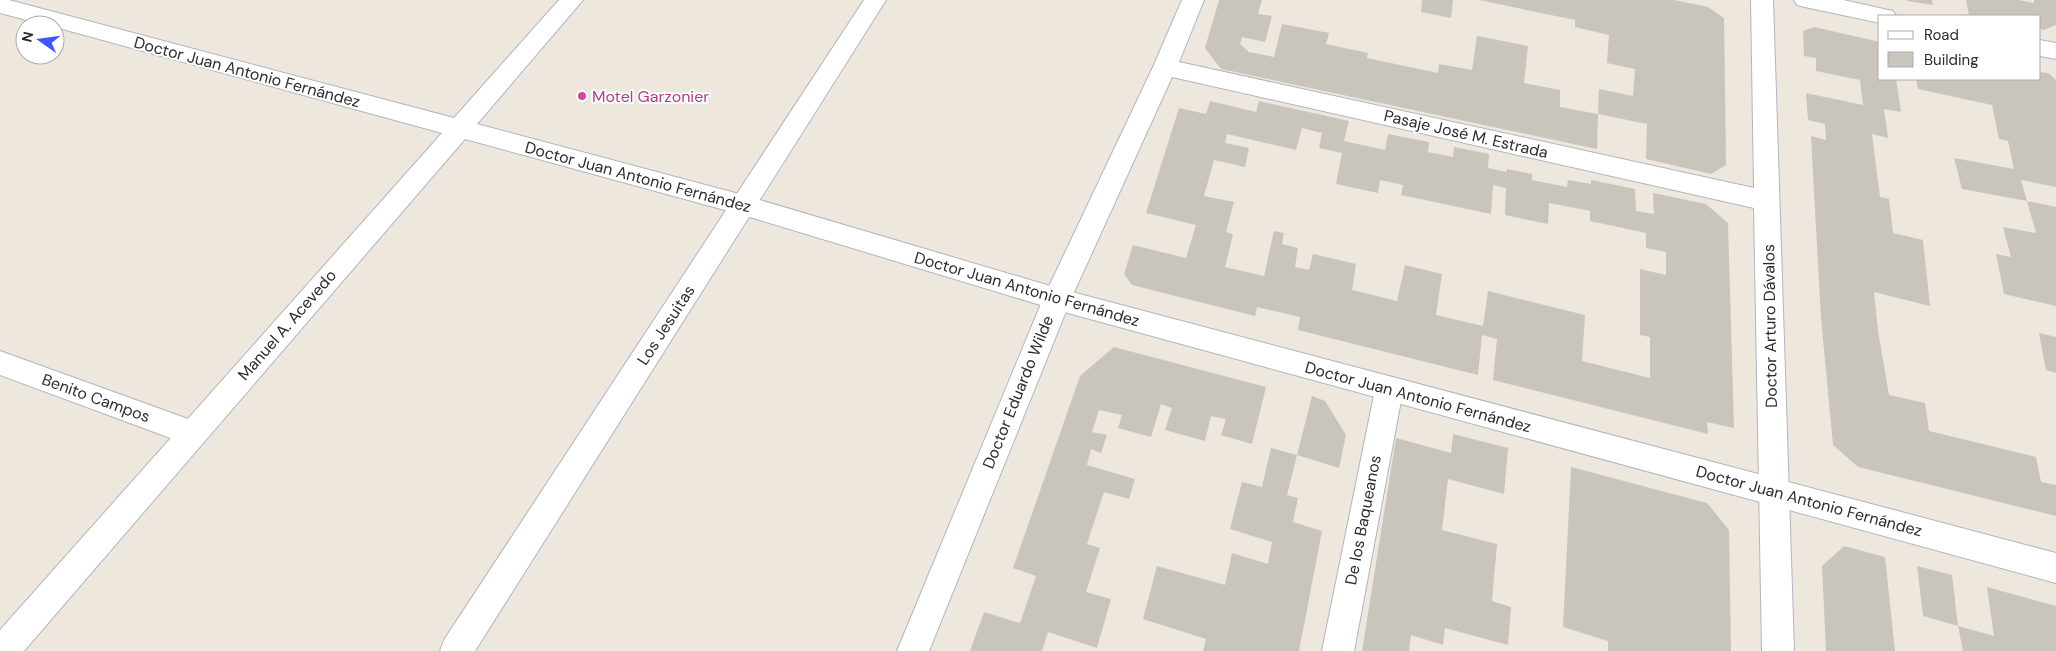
<svg xmlns="http://www.w3.org/2000/svg" width="2056" height="651" viewBox="0 0 2056 651" font-family="'DM Sans',sans-serif">
  <style>
    .building { fill: #c9c5bc; fill-rule: evenodd }
    .lines { fill: none; stroke-linecap: round; stroke-linejoin: round }
    .minor-casing { stroke: #b2b4c0; stroke-width: 2 }
    .tertiary-casing { stroke: #b2b4c0; stroke-width: 2 }
    .minor { fill: #fff; fill-rule: evenodd }
    .tertiary { fill: #fff; fill-rule: evenodd }
    .hotel-dot { fill: #d1479c; stroke: #fff; stroke-width: 2 }
    .labels { text-anchor: middle; dominant-baseline: central; stroke-width: 4; stroke-linejoin: round; paint-order: stroke }
    .street-label { font-size: 16px; fill: #2c2c2c; stroke: #fff }
    .hotel-label { font-size: 16px; fill: #b23c85; stroke: #fff; text-anchor: start }
  </style>
  <rect width="100%" height="100%" fill="#eee7de"/>
  <path class="building" d="M1219 0H1262L1258 14 1272 16 1265 42 1242 37 1240 44 1249 52 1274 57 1282 24 1329 33 1326 44 1368 53 1367 58 1438 73 1439 64 1472 70 1477 36 1528 46 1524 83 1560 90V107L1598 114 1597 149 1221 69 1205 48Z
    M1422 0H1453L1451 18 1421 12Z
    M1479 0H1674L1708 7 1724 18 1726 165 1711 174 1646 159 1647 124 1598 114 1599 89 1633 96 1635 69 1607 63 1609 35 1575 27V20Z
    M1907 0H1932L1933 5 1907 1Z
    M1966 0H2018L2034 3V0H2056V25L2044 30 2040 29V16L1969 15Z
    M1814 27 1880 42V79H1896L1901 112 1884 109 1888 138 1872 134 1880 197 1889 199 1893 233 1923 240 1930 306 1874 292 1878 331 1889 395 1925 403 1929 431 2036 457 2041 482 2056 485V516L1858 467 1833 445 1821 318 1811 136 1826 140 1825 124 1808 120 1806 93 1863 105 1860 80 1816 71V58L1804 56 1803 31Z
    M2040 72 2048 73 2056 80V187L2021 180 2027 201 1962 189 1954 158 2014 169 2008 141 1999 139 1992 105 1918 89 1916 79H2040Z
    M1210 101 1256 112 1259 101 1349 121 1344 141 1385 150 1388 134 1429 142 1428 152 1453 157 1454 147 1489 154 1488 168 1507 172V169L1532 174V180L1567 187 1568 180 1591 184V180L1635 189 1636 211 1654 214 1653 193 1706 204 1728 223 1734 428 1707 422 1708 434 1493 380 1497 339 1482 335 1478 375 1298 330 1300 317 1257 307 1255 316 1132 285 1124 274 1133 245 1186 258 1196 225 1146 213 1179 108 1206 114ZM1302 128 1322 133 1319 148 1342 153 1336 184 1378 193 1380 180 1403 185 1401 195 1491 214 1493 185 1506 188 1505 215 1548 224 1549 203 1590 211V221L1646 233V248L1666 252V275L1640 269V335L1650 337V378L1582 361 1585 315 1488 291 1483 326 1436 315 1442 274 1405 265 1397 301 1352 290 1356 264 1313 254 1309 270 1295 267 1298 248 1282 244 1284 233 1274 231 1264 276 1225 267 1233 234 1226 232 1234 202 1204 196 1214 160 1245 167 1249 148 1225 143 1227 134 1296 150Z
    M2027 201 2056 207V306L2004 294 1996 254 2011 257 2003 227 2036 233Z
    M2039 333 2056 337V373L2046 370Z
    M1114 347 1266 387 1252 444 1221 435 1226 419 1211 416 1205 441 1165 430 1172 408 1161 404 1151 437 1118 428 1122 415 1099 410 1092 432 1107 435 1101 453 1091 449 1087 465 1135 479 1129 499 1104 492 1087 544 1100 548 1086 592 1111 599 1097 648 1048 632 1042 651H970L984 612 1020 623 1036 576 1013 568 1080 376Z
    M1312 396 1325 401 1346 435 1339 468 1297 455Z
    M1453 434 1508 448 1504 494 1448 479 1442 530 1497 544 1492 601 1511 607 1508 645 1445 628 1443 645 1411 635 1409 651H1362L1396 438 1451 453Z
    M1271 448 1297 455 1287 495 1298 498 1293 522 1322 531 1299 651H1203L1206 639 1143 619 1157 566 1225 585 1232 553 1268 564 1272 542 1230 529 1242 482 1262 487Z
    M1571 467 1707 503 1729 530 1731 651H1608V641L1563 627Z
    M1844 546 1885 557 1895 651H1826L1822 566Z
    M1917 566 1952 575 1958 626 1923 616Z
    M1987 587 2056 606V651H1963L1958 626 1994 636Z"/>
  <g class="lines">
    <defs>
      <path id="minor" d="M864 0H886L475 651H440L444 640Z
        M1182 0H1204L1179 62 1754 188 1751 0H1773L1794 651H1762L1754 208 1172 77 1071 299 929 651H897L1043 299 1153 67Z
        M1794 0H1843L1893 11 1896 16H1880V23L1805 7 1797 5Z
        M2040 40 2056 43V59L2040 56Z
        M0 351 202 424 207 433 202 442 192 446 0 375Z
        M1389 378 1399 381 1403 390 1354 651H1322L1375 390 1379 381Z"/>
      <path id="tertiary" d="M0 0H9L454 118 559 0H583L477 124 743 195 1057 288 2056 553V583L1057 310 743 215 465 139 24 651H0V630L442 133 55 27V25H46L0 13Z"/>
    </defs>
    <use href="#minor" class="minor-casing"/>
    <use href="#tertiary" class="tertiary-casing"/>
    <use href="#minor" class="minor"/>
    <use href="#tertiary" class="tertiary"/>
  </g>
  <circle class="hotel-dot" cx="582" cy="96" r="5"/>
  <g class="labels">
    <g class="street-label">
      <text transform="translate(247 72) rotate(15)">Doctor Juan Antonio Fernández</text>
      <text transform="translate(1466 134) rotate(13)">Pasaje José M. Estrada</text>
      <text transform="translate(638 177) rotate(15)">Doctor Juan Antonio Fernández</text>
      <text transform="translate(1027 289) rotate(16)">Doctor Juan Antonio Fernández</text>
      <text transform="translate(287 325) rotate(-49)">Manuel A. Acevedo</text>
      <text transform="translate(666 325) rotate(-57)">Los Jesuitas</text>
      <text transform="translate(1770 326) rotate(-91)">Doctor Arturo Dávalos</text>
      <text transform="translate(1018 392) rotate(-68)">Doctor Eduardo Wilde</text>
      <text transform="translate(1418 397) rotate(15)">Doctor Juan Antonio Fernández</text>
      <text transform="translate(96 398) rotate(20)">Benito Campos</text>
      <text transform="translate(1809 501) rotate(15)">Doctor Juan Antonio Fernández</text>
      <text transform="translate(1363 520) rotate(-79)">De los Baqueanos</text>
    </g>
    <g class="hotel-label">
      <text x="592" y="96">Motel Garzonier</text>
    </g>
  </g>
  <rect x="1878" y="15" width="162" height="65" fill="#ffffff" stroke="#ababab"/>
  <rect x="1888" y="31" width="25" height="8" fill="#ffffff" stroke="#ababab"/>
  <text x="1924" y="40" font-size="15" fill="#2c2c2c">Road</text>
  <rect x="1888" y="52" width="25" height="15" fill="#c9c5bc" stroke="#ababab"/>
  <text x="1924" y="65" font-size="15" fill="#2c2c2c">Building</text>
  <g transform="translate(40 40) rotate(284)"><circle r="24" fill="#ffffff" stroke="#ababab"/>
  <path d="M0-4L9 19L0 12L-9 19Z" fill="#3a59ff"/>
  <text y="-8" font-size="14" font-weight="bold" text-anchor="middle" fill="#2c2c2c">N</text>
  </g>
</svg>
